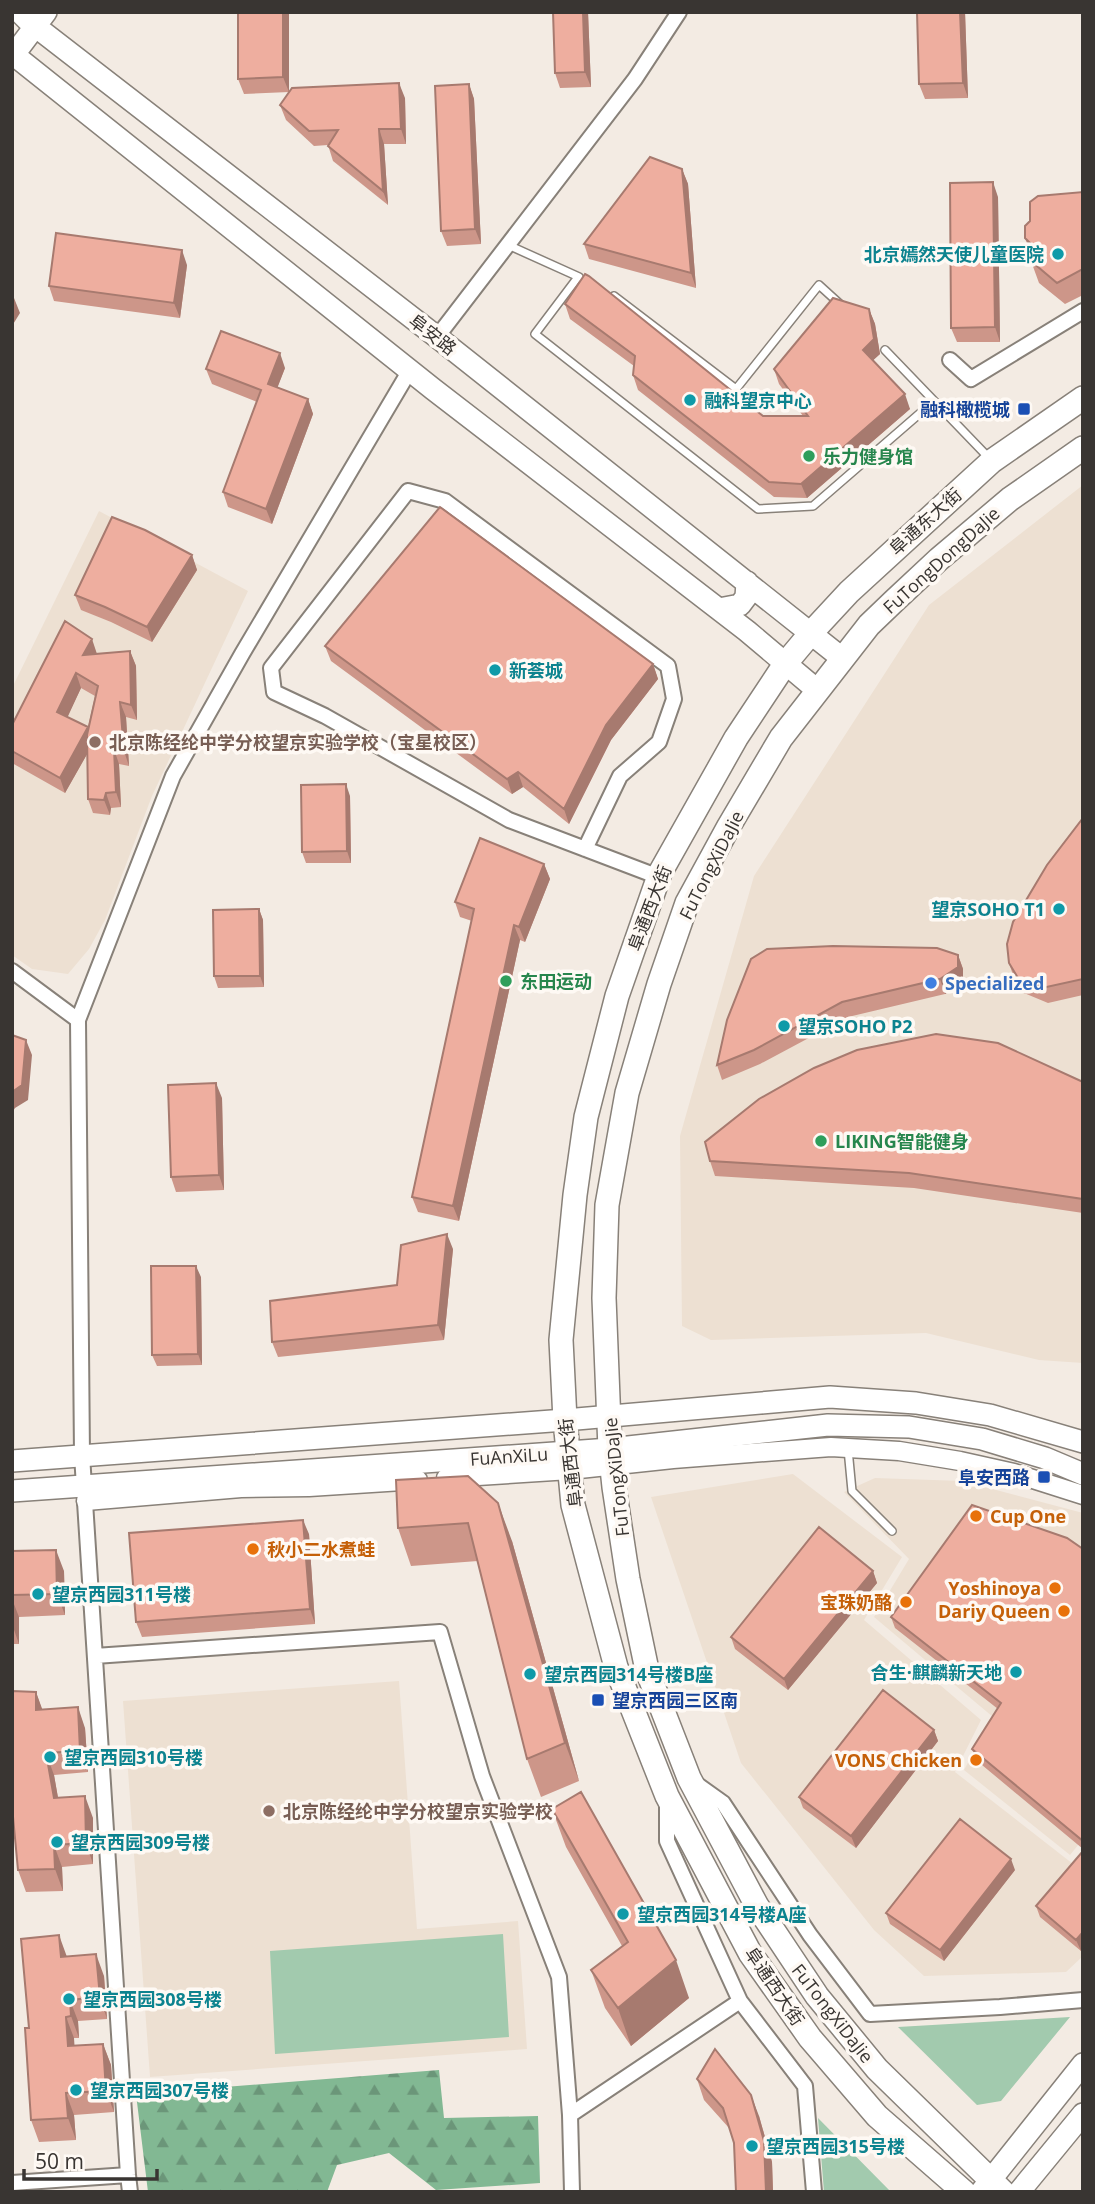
<svg xmlns="http://www.w3.org/2000/svg" width="1095" height="2204" viewBox="0 0 1095 2204" font-family="'Open Sans','Noto Sans SC',sans-serif">
  <style>
    .built { fill: #ede0d2 }
    .grass { fill: #a2caae }
    .forest { fill: url(#forest-firs) }
    .lines { fill: none; stroke-linecap: round; stroke-linejoin: round }
    .service-casing { stroke: #888179; stroke-width: 10 }
    .minor-casing { stroke: #888179; stroke-width: 18 }
    .tertiary-casing { stroke: #888179; stroke-width: 21 }
    .secondary-casing { stroke: #888179; stroke-width: 24 }
    .primary-casing { stroke: #888179; stroke-width: 26 }
    .service { stroke: #fff; stroke-width: 7 }
    .minor { stroke: #fff; stroke-width: 14 }
    .tertiary { stroke: #fff; stroke-width: 18 }
    .secondary { stroke: #fff; stroke-width: 21 }
    .primary { stroke: #fff; stroke-width: 23 }
    .wall { fill: #cd9689; fill-rule: evenodd }
    .shaded-wall { fill: #a77a6f }
    .building { fill: #eeae9f; stroke: #a77a6f; stroke-width: 2 }
    .culture-dot { fill: #0f9aa8; stroke: #fef9f4; stroke-width: 2.5 }
    .transit-dot { fill: #1a4fb4; stroke: #fef9f4; stroke-width: 2.5 }
    .leisure-dot { fill: #2e9e5b; stroke: #fef9f4; stroke-width: 2.5 }
    .education-dot { fill: #8d6e63; stroke: #fef9f4; stroke-width: 2.5 }
    .shop-dot { fill: #3f7fe0; stroke: #fef9f4; stroke-width: 2.5 }
    .food-dot { fill: #e8710a; stroke: #fef9f4; stroke-width: 2.5 }
    .labels { text-anchor: middle; dominant-baseline: central; stroke-width: 7; stroke-linejoin: round; paint-order: stroke }
    .culture-label { font-size: 18px; font-weight: bold; fill: #0d838f; stroke: #fef9f4; text-anchor: start }
    .street-label { font-size: 18px; fill: #393532; stroke: #fef9f4 }
    .transit-label { font-size: 18px; font-weight: bold; fill: #164399; stroke: #fef9f4; text-anchor: end }
    .leisure-label { font-size: 18px; font-weight: bold; fill: #27864d; stroke: #fef9f4; text-anchor: start }
    .education-label { font-size: 18px; font-weight: bold; fill: #785e54; stroke: #fef9f4; text-anchor: start }
    .shop-label { font-size: 18px; font-weight: bold; fill: #366cbe; stroke: #fef9f4; text-anchor: start }
    .food-label { font-size: 18px; font-weight: bold; fill: #c56008; stroke: #fef9f4; text-anchor: end }
  </style>
  <defs>
    <pattern id="forest-firs" width="22" height="20" patternUnits="userSpaceOnUse" patternTransform="scale(1.75)"><rect width="22" height="20" fill="#82b893"/><path d="M5 1l3.5 6h-7zM16 11l3.5 6h-7z" fill="#6b9679"/></pattern>
  </defs>
  <rect width="100%" height="100%" fill="#f3ebe3"/>
  <path class="built" d="M1083 485V1363L1039 1360 926 1333 711 1340 682 1326 680 1136 754 876 929 605Z
    M99 511 248 591 152 796 105 920 89 949 68 974 32 969 12 955V688Z
    M793 1474 902 1557 864 1620 981 1720 955 1772 1073 1864 1083 1852V1956L1066 1972 924 1976 874 1930 741 1763 651 1497Z
    M875 1478 962 1481 1083 1513V1839L1070 1855 964 1770 993 1717 874 1617 909 1559 844 1492Z
    M399 1681 417 1929 518 1921 527 2049 150 2077 123 1701Z"/>
  <path class="grass" d="M503 1934 509 2037 275 2054 270 1951Z
    M1070 2017 1001 2101 977 2105 898 2027Z
    M818 2118 891 2192H824Z"/>
  <path class="forest" d="M439 2070 444 2118 538 2116 540 2183 436 2190 389 2153 337 2165 327 2192H148L136 2094Z"/>
  <g class="lines">
    <defs>
      <path id="service" d="M508 245 579 277
        M578 277 535 334 758 509 813 506 933 402
        M614 296 736 389 819 285 841 305
        M885 350 989 458
        M848 1449 852 1491 892 1531"/>
      <path id="minor" d="M437 337 635 79 679 12
        M950 360 971 379 1083 311
        M585 849 620 776 659 742 674 699 668 666 445 501 408 491 271 668 274 692 325 716 509 820 659 877
        M12 971 78 1020 82 1455 128 2175 130 2192
        M78 1020 173 776 242 654 410 370
        M95 1656 440 1632 482 1776 559 1977 570 2115 572 2192
        M695 1783 723 1803 810 1935 870 2014 1000 2007 1083 2000
        M667 1801V1841L740 2001 805 2086 814 2192
        M570 2115 740 2001
        M12 2183 128 2175"/>
      <path id="tertiary" d="M446 1478 570 1470 673 1459 831 1447 899 1451 960 1461 1014 1473 1083 1495
        M86 1501 241 1488 309 1487 418 1480"/>
      <path id="secondary" d="M35 26 437 337 843 659
        M14 55 433 389 747 631 817 690
        M12 57 46 12
        M719 609 740 605 746 597 747 582
        M12 1461 565 1420 830 1397 916 1403 990 1415 1083 1442
        M12 1491 610 1449 828 1425 909 1427 982 1439 1045 1458 1083 1474
        M981 2192 1083 2064
        M1019 2192 1083 2114"/>
      <path id="primary" d="M21 12 35 26
        M12 54 14 55
        M964 2192 877 2116 810 2038 750 1953 667 1796 616 1667 573 1505 565 1420 561 1340 575 1195 586 1117 617 996 660 873 736 738 785 664 811 633 849 592 992 461 1083 398
        M1003 2192 877 2069 817 1996 757 1906 689 1778 647 1670 628 1579 614 1487 610 1449 604 1298 607 1205 627 1093 659 984 687 903 729 826 781 738 869 625 894 601 939 559 1010 499 1083 448"/>
    </defs>
    <use href="#service" class="service-casing"/>
    <use href="#minor" class="minor-casing"/>
    <use href="#tertiary" class="tertiary-casing"/>
    <use href="#secondary" class="secondary-casing"/>
    <use href="#primary" class="primary-casing"/>
    <use href="#service" class="service"/>
    <use href="#minor" class="minor"/>
    <use href="#tertiary" class="tertiary"/>
    <use href="#secondary" class="secondary"/>
    <use href="#primary" class="primary"/>
  </g>
  <path class="wall" d="M238 12H289V92L244 94 238 79Z
    M588 12 591 87 560 88 555 73Z
    M965 12 968 98 925 99 919 84Z
    M469 84 474 99 481 244 447 246 441 231Z
    M405 98 406 144H384L388 205 333 161 328 145 314 146 286 120 280 105Z
    M682 169 688 184 696 288 589 259 584 244Z
    M1083 192V295L1065 304 1039 283 1031 261V255L1025 238Z
    M998 197 1000 342H957L951 328Z
    M187 265 180 318 54 301 49 286Z
    M565 304 763 416H803L779 384 774 369 869 309 875 324 880 354 873 360 910 409 807 498 774 497 638 390 633 375 634 366 570 319Z
    M285 368 277 388 308 399 313 414 272 524 228 507 223 492 257 402 212 384 206 369Z
    M192 555 197 570 152 642 111 622 81 610 75 595Z
    M325 646 653 664 658 679 611 740 569 824 523 787 512 794 331 661Z
    M130 651 136 666 137 720 126 717 129 766 119 764 121 807 111 808 110 815 93 813 88 799 87 754 65 793 12 763V725L97 654ZM81 688 95 696 88 727 67 717Z
    M350 796 351 863H306L302 852Z
    M1083 818V995L1048 1003 1024 993 1014 978 1009 963Z
    M544 864 550 879 525 942 520 940 459 1221 418 1212 412 1197 472 921 460 917 455 902Z
    M259 909 263 920 264 987 218 988 214 976Z
    M958 955 963 969V982L945 994 848 1017 760 1064 722 1080 717 1065 727 1020Z
    M1083 1082V1213L914 1188 715 1176 710 1161Z
    M222 1098 224 1190 176 1192 171 1177Z
    M453 1249 444 1340 278 1357 272 1342 397 1285Z
    M201 1277 202 1365 157 1366 152 1355Z
    M396 1480 512 1541 579 1781 541 1797 527 1759 478 1561 411 1566 398 1528Z
    M309 1534 315 1624 142 1637 136 1622Z
    M1083 1549V1849L976 1760 972 1749 998 1709 895 1628 891 1617Z
    M12 1551 64 1571 65 1615 19 1617V1644H12Z
    M873 1571 877 1583 788 1690 735 1649 731 1637Z
    M36 1692 42 1710 85 1728 88 1772 54 1775 58 1798 93 1818V1864L62 1867 63 1891 26 1892 18 1870Z
    M934 1730 938 1741 856 1848 803 1808 799 1797Z
    M552 1809 689 1998 631 2046 605 2008 591 1970 622 1946 566 1847Z
    M1083 1851 1081 1951 1040 1917 1036 1906Z
    M1015 1870 944 1961 890 1924 886 1913Z
    M67 1957 104 1976 107 2019 78 2021 79 2038H74V2046L103 2044 111 2065 114 2112 74 2115 76 2140 39 2142 31 2120 29 2028Z
    M697 2079 759 2116 772 2162 773 2192H736L734 2143 729 2128 704 2100Z"/>
  <path class="shaded-wall" d="M283 12H289V92L283 77Z
    M583 12H588L591 87 585 72Z
    M960 12H965L968 98 963 83Z
    M399 83 405 98 406 144 401 129Z
    M469 84 474 99 481 244 475 229Z
    M379 129 384 144 388 205 383 191Z
    M682 169 688 184 696 288 691 273Z
    M993 182 998 197 1000 342 995 327Z
    M182 250 187 265 180 318 174 303Z
    M14 298 20 313 12 326V301Z
    M869 309 875 324 880 354 868 365 863 350Z
    M280 353 285 368 273 399 268 384Z
    M905 394 910 409 807 498 801 484Z
    M308 399 313 414 272 524 266 509Z
    M192 555 197 570 152 642 147 627Z
    M92 639 97 654 83 655Z
    M130 651 136 666 137 720 131 705Z
    M653 664 658 679 611 740 569 824 564 809 606 725Z
    M76 673 81 688 63 727 57 712Z
    M120 702 126 717 129 766 124 751Z
    M88 727 94 742 65 793 60 778Z
    M114 749 119 764 121 807 116 792Z
    M518 772 523 787 512 794 507 779Z
    M346 784 350 796 351 863 347 851Z
    M106 793 111 808 110 815 104 800Z
    M544 864 550 879 525 942 519 927Z
    M259 909 263 920 264 987 260 976Z
    M514 925 520 940 459 1221 453 1206Z
    M958 955 963 969V982L945 994 940 979Z
    M26 1040 32 1055 28 1100 15 1108 12 1113V1092Z
    M216 1083 222 1098 224 1190 219 1175Z
    M447 1234 453 1249 444 1340 438 1325Z
    M196 1266 201 1277 202 1365 198 1354Z
    M498 1503 512 1541 579 1781 565 1743Z
    M303 1520 309 1534 315 1624 310 1609Z
    M56 1550 64 1571 65 1615 57 1594Z
    M873 1571 877 1583 788 1690 784 1679Z
    M12 1599 19 1617V1644L12 1624Z
    M36 1692 44 1714 36 1710Z
    M78 1707 85 1728 88 1772 80 1751Z
    M934 1730 938 1741 856 1848 851 1836Z
    M46 1753 54 1775 62 1820 54 1798Z
    M85 1796 93 1818V1864L86 1843Z
    M54 1845 62 1867 63 1891 55 1869Z
    M1011 1859 1015 1870 944 1961 940 1950Z
    M1083 1932V1949L1081 1951 1076 1940Z
    M59 1935 67 1957H61Z
    M96 1954 104 1976 107 2019 100 1997Z
    M676 1960 689 1998 631 2046 618 2008Z
    M70 2000 78 2021 79 2038 71 2016Z
    M66 2017 74 2038 76 2068 68 2046Z
    M103 2044 111 2065 114 2112 106 2091Z
    M66 2093 74 2115 76 2140 68 2118Z
    M751 2095 759 2116 772 2162 773 2192H766Z"/>
  <path class="building" d="M238 12H283V77L238 79Z
    M553 12H583L585 72 555 73Z
    M917 12H960L963 83 919 84Z
    M399 83 401 129H379L383 191 328 146 338 130 309 131 280 105 292 88Z
    M469 84 475 229 441 231 435 86Z
    M650 157 682 169 691 273 584 244Z
    M993 182 995 327 951 328 950 183Z
    M1083 192V269L1057 283 1031 261V244L1025 238V226L1030 221V202L1038 196Z
    M56 233 182 250 174 303 49 286Z
    M585 274 589 276 763 416H808L774 369 833 298 869 309 874 339 863 350 905 394 801 484 769 482 633 375 635 356 565 304Z
    M221 331 280 353 268 384 308 399 266 509 223 492 261 390 206 369Z
    M440 507 653 664 606 725 564 809 518 772 507 779 325 646Z
    M112 517 145 530 192 555 147 627 105 607 75 595Z
    M65 621 92 639 83 655 130 651 131 705 120 702 124 751 114 749 116 792 106 793 104 800 88 799 87 735 98 686 76 673 57 712 88 727 60 778 12 751V725Z
    M346 784 347 851 302 852 301 785Z
    M1083 818V979L1042 988 1018 978 1009 963 1007 944 1013 922 1047 865Z
    M480 838 544 864 519 927 514 925 453 1206 412 1197 474 909 455 902Z
    M259 909 260 976H214L213 910Z
    M833 946 937 948 958 955V967L940 979 842 1002 754 1050 717 1065 727 1020 751 959 767 949Z
    M936 1034 998 1043 1083 1082V1199L909 1173 710 1161 705 1142 759 1099 814 1068 857 1050Z
    M12 1035 26 1040 22 1085 12 1092Z
    M216 1083 219 1175 171 1177 168 1085Z
    M447 1234 438 1325 272 1342 270 1301 397 1285 401 1245Z
    M151 1266H196L198 1354 152 1355Z
    M468 1476 498 1503 565 1743 527 1759 468 1523 398 1528 396 1480Z
    M972 1505 1067 1538 1083 1549V1841L972 1749 1001 1703 891 1617Z
    M303 1520 310 1609 136 1622 129 1533Z
    M819 1527 873 1571 784 1679 731 1637Z
    M56 1550 57 1594 12 1595V1551Z
    M883 1690 934 1730 851 1836 799 1797Z
    M12 1691 36 1692V1710L78 1707 80 1751 46 1753 54 1798 85 1796 86 1843 54 1845 55 1869 18 1870 12 1806Z
    M581 1792 676 1960 618 2008 591 1970 628 1942 552 1809Z
    M960 1819 1011 1859 940 1950 886 1913Z
    M1083 1851V1932L1076 1940 1036 1906Z
    M59 1935 61 1957 96 1954 100 1997 70 2000 71 2016 66 2017 68 2046 103 2044 106 2091 66 2093 68 2118 31 2120 25 2028H29L21 1939Z
    M715 2049 751 2095 764 2141 766 2192H736L734 2143 723 2108 697 2079Z"/>
  <g class="culture-dot">
    <circle cx="1058" cy="254" r="7"/>
    <circle cx="690" cy="400" r="7"/>
    <circle cx="495" cy="670" r="7"/>
    <circle cx="1059" cy="909" r="7"/>
    <circle cx="784" cy="1026" r="7"/>
    <circle cx="38" cy="1594" r="7"/>
    <circle cx="1016" cy="1672" r="7"/>
    <circle cx="530" cy="1674" r="7"/>
    <circle cx="50" cy="1757" r="7"/>
    <circle cx="57" cy="1842" r="7"/>
    <circle cx="623" cy="1914" r="7"/>
    <circle cx="69" cy="1999" r="7"/>
    <circle cx="76" cy="2090" r="7"/>
    <circle cx="752" cy="2146" r="7"/>
  </g>
  <g class="transit-dot">
    <rect x="1017" y="402" width="14" height="14" rx="3.5"/>
    <rect x="1037" y="1470" width="14" height="14" rx="3.5"/>
    <rect x="591" y="1693" width="14" height="14" rx="3.5"/>
  </g>
  <g class="leisure-dot">
    <circle cx="809" cy="456" r="7"/>
    <circle cx="506" cy="981" r="7"/>
    <circle cx="821" cy="1141" r="7"/>
  </g>
  <g class="education-dot">
    <circle cx="95" cy="742" r="7"/>
    <circle cx="269" cy="1811" r="7"/>
  </g>
  <circle class="shop-dot" cx="931" cy="983" r="7"/>
  <g class="food-dot">
    <circle cx="976" cy="1516" r="7"/>
    <circle cx="253" cy="1549" r="7"/>
    <circle cx="1055" cy="1588" r="7"/>
    <circle cx="906" cy="1602" r="7"/>
    <circle cx="1064" cy="1611" r="7"/>
    <circle cx="976" cy="1760" r="7"/>
  </g>
  <g class="labels">
    <g class="culture-label">
      <text x="1044" y="254" text-anchor="end">北京嫣然天使儿童医院</text>
      <text x="704" y="400">融科望京中心</text>
      <text x="509" y="670">新荟城</text>
      <text x="1045" y="909" text-anchor="end">望京SOHO T1</text>
      <text x="798" y="1026">望京SOHO P2</text>
      <text x="52" y="1594">望京西园311号楼</text>
      <text x="1002" y="1672" text-anchor="end">合生·麒麟新天地</text>
      <text x="544" y="1674">望京西园314号楼B座</text>
      <text x="64" y="1757">望京西园310号楼</text>
      <text x="71" y="1842">望京西园309号楼</text>
      <text x="637" y="1914">望京西园314号楼A座</text>
      <text x="83" y="1999">望京西园308号楼</text>
      <text x="90" y="2090">望京西园307号楼</text>
      <text x="766" y="2146">望京西园315号楼</text>
    </g>
    <g class="street-label">
      <text transform="translate(433 334) rotate(38)">阜安路</text>
      <text transform="translate(925 521) rotate(-42)">阜通东大街</text>
      <text transform="translate(941 560) rotate(-42)">FuTongDongDaJie</text>
      <text transform="translate(711 865) rotate(-63)">FuTongXiDaJie</text>
      <text transform="translate(649 908) rotate(-69)">阜通西大街</text>
      <text transform="translate(509 1456) rotate(-4)">FuAnXiLu</text>
      <text transform="translate(570 1463) rotate(-97)">阜通西大街</text>
      <text transform="translate(616 1477) rotate(-96)">FuTongXiDaJie</text>
      <text transform="translate(775 1986) rotate(56)">阜通西大街</text>
      <text transform="translate(833 2013) rotate(52)">FuTongXiDaJie</text>
    </g>
    <g class="transit-label">
      <text x="1010" y="409">融科橄榄城</text>
      <text x="1030" y="1477">阜安西路</text>
      <text x="612" y="1700" text-anchor="start">望京西园三区南</text>
    </g>
    <g class="leisure-label">
      <text x="823" y="456">乐力健身馆</text>
      <text x="520" y="981">东田运动</text>
      <text x="835" y="1141">LIKING智能健身</text>
    </g>
    <g class="education-label">
      <text x="109" y="742">北京陈经纶中学分校望京实验学校（宝星校区）</text>
      <text x="283" y="1811">北京陈经纶中学分校望京实验学校</text>
    </g>
    <g class="shop-label">
      <text x="945" y="983">Specialized</text>
    </g>
    <g class="food-label">
      <text x="990" y="1516" text-anchor="start">Cup One</text>
      <text x="267" y="1549" text-anchor="start">秋小二水煮蛙</text>
      <text x="1041" y="1588">Yoshinoya</text>
      <text x="892" y="1602">宝珠奶酪</text>
      <text x="1050" y="1611">Dariy Queen</text>
      <text x="962" y="1760">VONS Chicken</text>
    </g>
  </g>
  <rect width="1095" height="2204" fill="none" stroke="#393532" stroke-width="28"/>
  <path d="M24 2169v10h133v-10" fill="none" stroke="#393532" stroke-width="3.5"/>
  <text x="35" y="2169" font-size="21" fill="#393532" stroke="#fef9f4" stroke-width="5" paint-order="stroke">50 m</text>
</svg>
